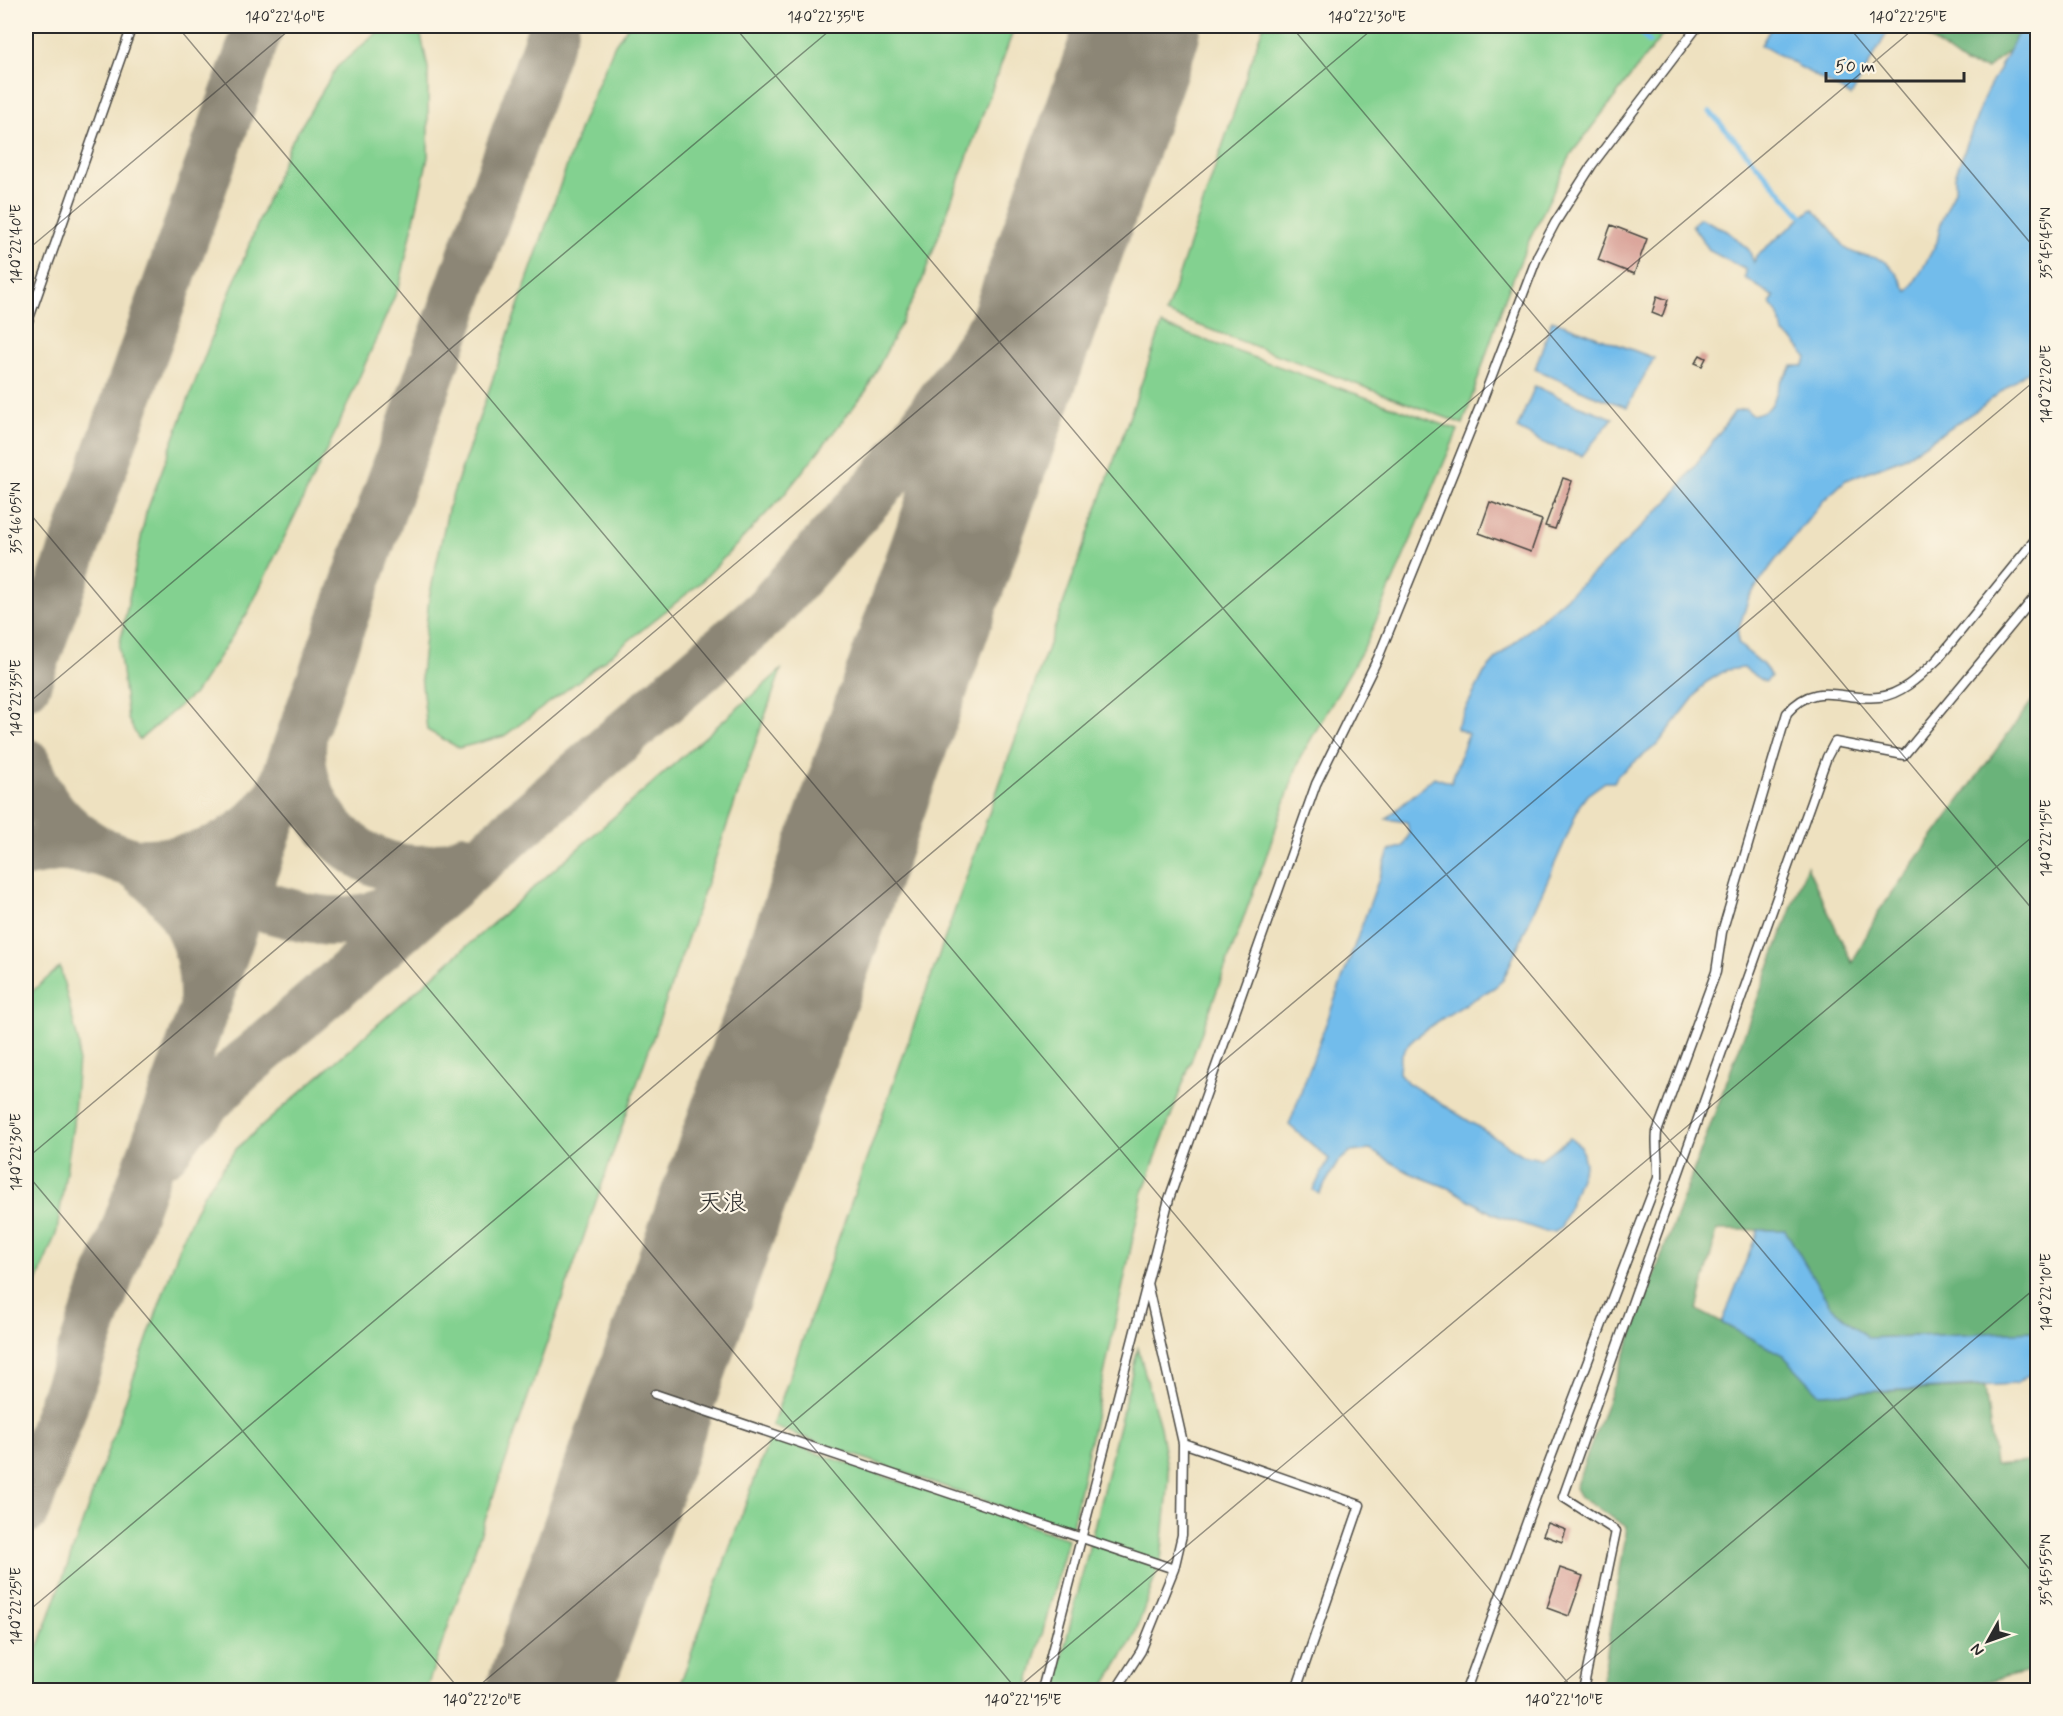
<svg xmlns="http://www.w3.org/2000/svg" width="2063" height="1716" viewBox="0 0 2063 1716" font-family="Mynerve,'Klee One',sans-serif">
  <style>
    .green { fill: #83d190; stroke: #577e5e; stroke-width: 1.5 }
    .forest { fill: #6ab37a; stroke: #4a6f52; stroke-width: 1.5 }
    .water { fill: #72bceb; stroke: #4e748b; stroke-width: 1.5 }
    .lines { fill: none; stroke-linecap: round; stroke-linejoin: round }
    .stream { stroke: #72bceb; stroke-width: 5 }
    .taxiway { stroke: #8c8676; stroke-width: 50 }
    .runway { stroke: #8c8676; stroke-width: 124 }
    .building { fill: #d5988f }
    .lane-casing { stroke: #484641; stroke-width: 11 }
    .lane { stroke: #fff; stroke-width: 8 }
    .ticks { fill: none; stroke: #2b2b2b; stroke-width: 1.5; stroke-opacity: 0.45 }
    .labels { text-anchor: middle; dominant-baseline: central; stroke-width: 4.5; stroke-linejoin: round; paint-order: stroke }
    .quarter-label { font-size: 24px; fill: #2b2b2b; stroke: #fcf5e5 }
    .neatline { fill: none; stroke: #2b2b2b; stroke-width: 2 }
    .ticks-label { font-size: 15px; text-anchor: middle; fill: #2b2b2b }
  </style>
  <rect width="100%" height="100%" fill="#fcf5e5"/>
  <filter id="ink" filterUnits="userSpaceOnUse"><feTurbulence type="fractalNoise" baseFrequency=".0167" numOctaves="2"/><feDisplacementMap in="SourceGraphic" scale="12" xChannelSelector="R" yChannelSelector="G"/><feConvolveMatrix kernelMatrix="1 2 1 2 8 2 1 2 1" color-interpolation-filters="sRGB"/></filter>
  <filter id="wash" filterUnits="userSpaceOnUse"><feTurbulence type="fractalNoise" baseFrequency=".008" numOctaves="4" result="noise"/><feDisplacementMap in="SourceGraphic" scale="24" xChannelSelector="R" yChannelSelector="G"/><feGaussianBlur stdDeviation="1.35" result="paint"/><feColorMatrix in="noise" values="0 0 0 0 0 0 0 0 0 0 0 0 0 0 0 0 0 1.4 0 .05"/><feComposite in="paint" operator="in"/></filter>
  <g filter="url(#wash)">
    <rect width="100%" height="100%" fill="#eee1c0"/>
    <path class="green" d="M385 26H419L428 68V157L400 284 335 433 248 612 196 692 139 740 128 719 119 648 146 513 210 342 290 144 337 67Z
      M628 26H1015L921 284 866 391 783 496 699 584 581 679 504 736 459 748 427 730 421 675 429 598 449 505 582 122 615 44Z
      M1263 26H1669L1572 153 1528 243 1505 298 1463 424 1166 313Z
      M1162 325 1458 430 1366 644 1300 758 1267 854 1142 1195 1071 1531 772 1426Z
      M781 670 426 1690H26V1683L182 1240 203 1195 236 1149Z
      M60 967 79 1045 73 1125 57 1231 26 1309V997Z
      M1138 1348 1160 1427 1169 1479 1161 1560 1134 1637 1102 1690H1054Z
      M770 1437 1068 1539 1027 1690H678Z"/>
    <path class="forest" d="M1931 26H2022L2009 50 1987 69 1965 64 1925 35Z
      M2037 694V1331L1868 1338 1829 1304 1785 1230H1717L1697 1310 1783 1355 1820 1394 1985 1387 1995 1465 2037 1461V1669L1951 1690H1601L1627 1527 1580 1497 1575 1488 1807 866 1852 963 1879 911Z"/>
    <path class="water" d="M1772 26H1891L1851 96 1761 45Z
      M2022 26H2038L2037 364 1980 408 1904 458 1846 480 1823 501 1774 562 1749 597 1738 631V643C1749 655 1765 662 1771 677L1765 682 1744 668 1726 670 1705 683 1658 744 1618 775 1614 782H1605L1587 795 1579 806 1569 832 1503 980 1495 987C1472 1001 1417 1030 1404 1050 1400 1057 1399 1065 1399 1073L1408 1083 1523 1155 1540 1159 1570 1138 1581 1146 1585 1164 1561 1228 1555 1232H1546L1493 1214 1451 1189 1410 1173 1370 1150 1351 1152 1338 1162 1319 1194 1313 1190 1329 1159 1289 1125 1389 851 1404 846 1409 834 1407 822 1386 819 1434 777 1451 783 1468 734 1456 728 1484 673 1499 656 1598 569 1672 497 1735 411 1746 409 1752 415C1778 409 1771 401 1781 381 1784 376 1789 371 1792 366H1803L1807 358 1794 341 1783 333 1779 315 1770 304 1774 297 1745 278 1746 270 1710 251 1692 225 1700 218 1727 231 1749 250 1754 263 1756 256 1812 209C1827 220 1834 235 1846 248 1854 257 1874 254 1886 262 1895 268 1901 283 1908 292L1920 273 1937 242 1941 222 1955 190V176L1985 95Z
      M1552 320 1654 358 1627 407 1590 394 1535 369Z
      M1535 386 1574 404 1613 418 1582 456 1548 445 1517 429Z
      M1758 1230H1785L1829 1304 1868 1338 2037 1331V1369L2016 1384 1820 1394 1783 1355 1722 1323Z"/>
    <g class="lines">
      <path class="stream" d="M1635 26 1649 42
        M1710 112 1803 217"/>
      <path class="taxiway" d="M26 684 259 26
        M302 737C291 824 384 899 465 859
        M26 763C38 803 63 830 99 851
        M26 852 61 846 99 851 242 901 306 918 329 921H350L371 917 423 894
        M144 863C195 864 244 845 274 802
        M142 869C185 903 205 944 204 999
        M165 1151 183 1126 236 1072 767 611 892 471 986 338 1087 173
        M26 1509 554 26"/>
      <path class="runway" d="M549 1690 1139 26"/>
    </g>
    <g id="blocks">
      <path class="building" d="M1611 225 1647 239 1634 274 1598 260Z
        M1657 296 1668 300 1662 317 1652 313Z
        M1700 355 1706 358 1702 366 1695 363Z
        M1563 478 1572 481 1555 529 1545 526Z
        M1490 502 1542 520 1531 552 1479 533Z
        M1548 1523 1566 1530 1562 1542 1543 1535Z
        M1560 1568 1583 1576 1569 1616 1547 1608Z"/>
    </g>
  </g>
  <g filter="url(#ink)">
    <use href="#blocks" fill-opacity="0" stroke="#484641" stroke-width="1.5"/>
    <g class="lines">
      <defs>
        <path id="lane" d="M26 327 132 26
          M655 1394 1174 1569
          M1183 1443 1360 1505 1296 1690
          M1042 1690 1169 1199 1316 784 1378 658 1481 404 1538 255 1555 223 1592 165 1698 26
          M1116 1690 1141 1651 1174 1569 1182 1535 1183 1443 1147 1283
          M1466 1690 1537 1494 1658 1178C1659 1162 1655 1148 1657 1132L1716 972 1722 932 1787 713C1816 679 1842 701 1879 697 1902 695 1922 674 1938 659L2038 536
          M1583 1690 1616 1531 1563 1497 1827 757 1835 742 1904 755 2038 593"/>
      </defs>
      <use href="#lane" class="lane-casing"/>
      <use href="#lane" class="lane"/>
    </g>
  </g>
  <path class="ticks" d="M177 26 1574 1690M734 26 2038 1579M1291 26 2038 916M1848 26 2038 252M26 251 294 26M26 509 1017 1690M26 705 835 26M26 1159 1376 26M26 1173 460 1690M26 1613 1917 26M474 1690 2038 378M1015 1690 2038 832M1555 1690 2038 1286"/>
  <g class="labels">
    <g class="quarter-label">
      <text x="722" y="1203">天浪</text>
    </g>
  </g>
  <rect width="2063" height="1716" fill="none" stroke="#fcf5e5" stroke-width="66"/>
  <g transform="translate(1988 1641) rotate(230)" stroke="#fcf5e5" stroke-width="4.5" paint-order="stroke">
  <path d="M0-4.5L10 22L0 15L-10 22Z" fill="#2b2b2b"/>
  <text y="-9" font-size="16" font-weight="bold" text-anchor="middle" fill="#2b2b2b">N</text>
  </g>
  <path d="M1826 72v9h138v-9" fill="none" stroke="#2b2b2b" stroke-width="3"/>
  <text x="1835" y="72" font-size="18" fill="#2b2b2b" stroke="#fcf5e5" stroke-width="4.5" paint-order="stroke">50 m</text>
  <rect x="33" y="33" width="1997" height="1650" class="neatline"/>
  <g class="ticks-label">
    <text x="285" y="22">140°22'40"E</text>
    <text x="826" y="22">140°22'35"E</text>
    <text x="1367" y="22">140°22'30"E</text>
    <text x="1908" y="22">140°22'25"E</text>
    <text transform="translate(2046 243) rotate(-90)" y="5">35°45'45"N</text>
    <text transform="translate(16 244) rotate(-90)" y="5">140°22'40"E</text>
    <text transform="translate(2046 384) rotate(-90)" y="5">140°22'20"E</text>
    <text transform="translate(16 518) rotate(-90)" y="5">35°46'05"N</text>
    <text transform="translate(16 698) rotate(-90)" y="5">140°22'35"E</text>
    <text transform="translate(2046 838) rotate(-90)" y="5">140°22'15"E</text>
    <text transform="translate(16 1152) rotate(-90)" y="5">140°22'30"E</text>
    <text transform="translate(2046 1292) rotate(-90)" y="5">140°22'10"E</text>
    <text transform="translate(2046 1570) rotate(-90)" y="5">35°45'55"N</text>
    <text transform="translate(16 1606) rotate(-90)" y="5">140°22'25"E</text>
    <text x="482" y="1705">140°22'20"E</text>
    <text x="1023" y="1705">140°22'15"E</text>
    <text x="1564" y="1705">140°22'10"E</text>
  </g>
</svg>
